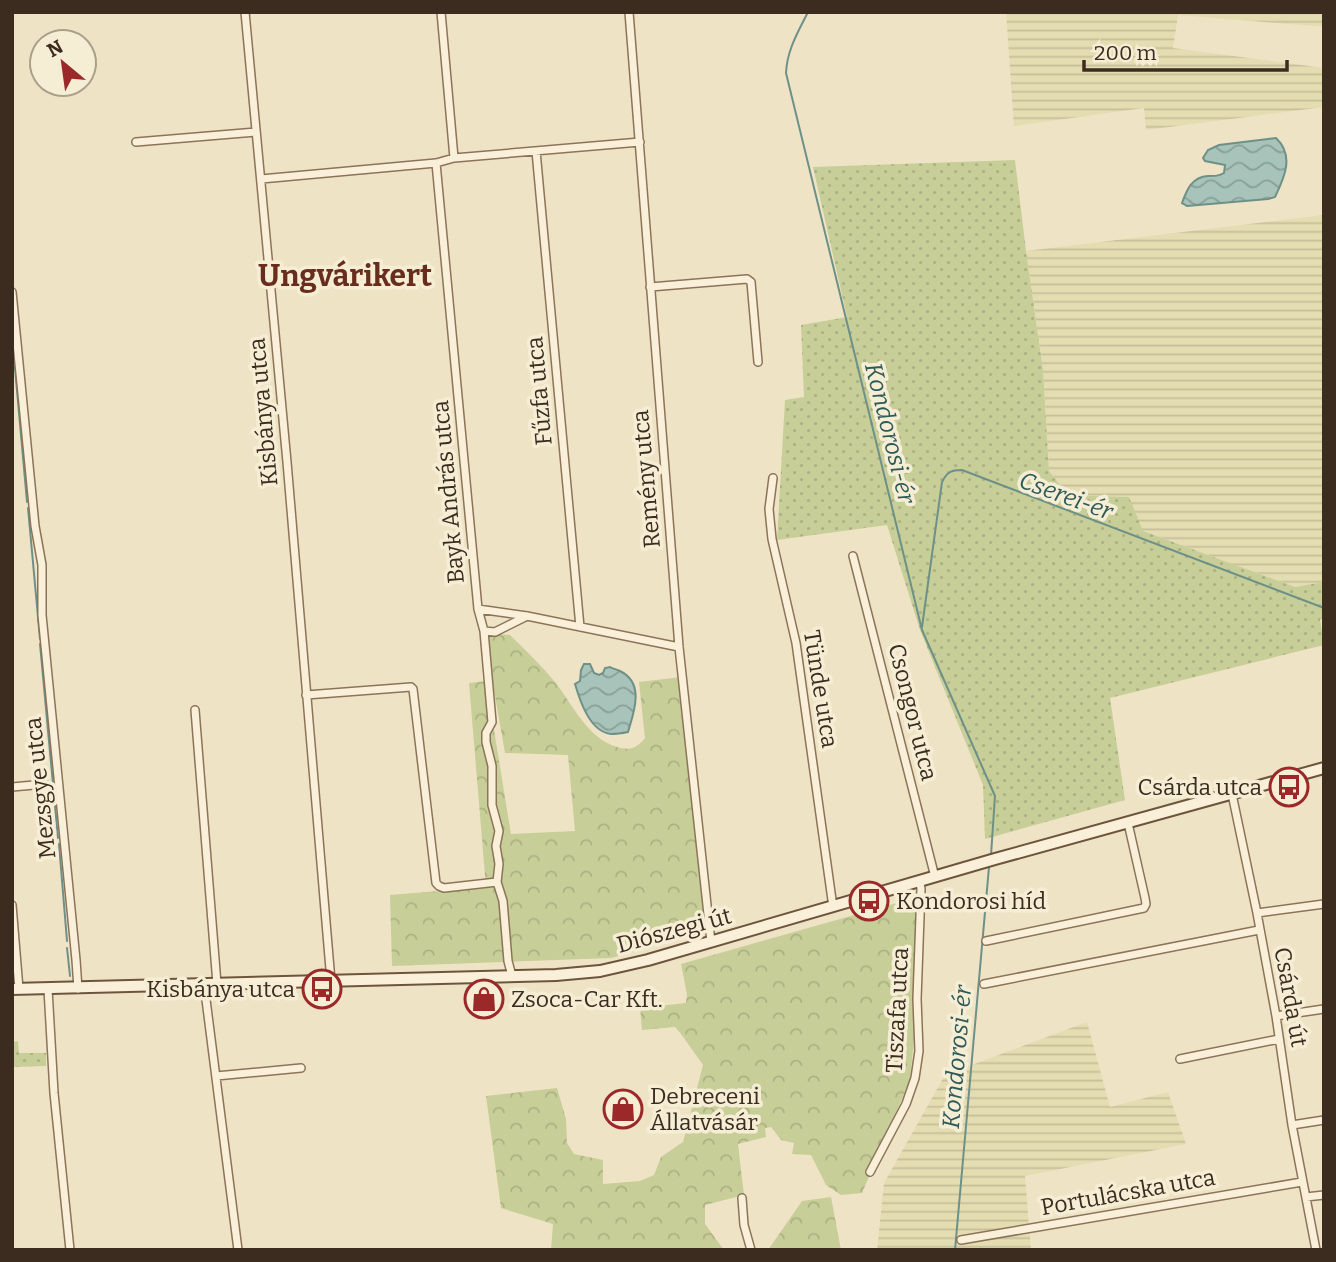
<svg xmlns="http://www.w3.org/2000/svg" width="1336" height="1262" viewBox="0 0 1336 1262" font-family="Bitter,serif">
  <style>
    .farmland { fill: url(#farmland-rules) }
    .grass { fill: url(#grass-dots) }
    .forest { fill: url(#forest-crowns) }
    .water { fill: url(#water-waves); stroke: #6d9188; stroke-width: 2 }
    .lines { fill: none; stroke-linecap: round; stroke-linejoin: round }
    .stream { stroke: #6d9188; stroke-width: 2 }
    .street-casing { stroke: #8b745a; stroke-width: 10 }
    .secondary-casing { stroke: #6d553d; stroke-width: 14 }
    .street { stroke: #faf0d9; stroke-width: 7 }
    .secondary { stroke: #faf0d9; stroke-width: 10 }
    .labels { text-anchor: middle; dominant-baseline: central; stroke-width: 7; stroke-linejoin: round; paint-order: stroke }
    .street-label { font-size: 23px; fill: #3b2c1f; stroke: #f6edd5 }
    .poi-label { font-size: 23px; fill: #3b2c1f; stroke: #f6edd5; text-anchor: start }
    .water-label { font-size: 24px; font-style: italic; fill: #2e5b58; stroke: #f6edd5 }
    .district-label { font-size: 30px; font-weight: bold; fill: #682d1d; stroke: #f6edd5 }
  </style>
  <defs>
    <pattern id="farmland-rules" width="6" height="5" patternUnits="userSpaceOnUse" patternTransform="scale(1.75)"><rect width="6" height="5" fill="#e5ddb2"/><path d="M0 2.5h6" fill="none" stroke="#c5be99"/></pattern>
    <pattern id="grass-dots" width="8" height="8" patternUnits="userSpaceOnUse" patternTransform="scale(1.75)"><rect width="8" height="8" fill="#c7ce98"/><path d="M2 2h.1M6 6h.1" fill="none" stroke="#acb183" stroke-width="1.8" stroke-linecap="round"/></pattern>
    <pattern id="forest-crowns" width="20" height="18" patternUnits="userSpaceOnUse" patternTransform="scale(1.75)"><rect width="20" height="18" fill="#c7ce98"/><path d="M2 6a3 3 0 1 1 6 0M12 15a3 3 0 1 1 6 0" fill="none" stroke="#acb183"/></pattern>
    <pattern id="water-waves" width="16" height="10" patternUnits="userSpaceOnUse" patternTransform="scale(1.75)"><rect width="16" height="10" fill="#a7c3ba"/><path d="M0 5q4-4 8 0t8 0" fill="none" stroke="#899f97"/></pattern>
  </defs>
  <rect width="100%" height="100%" fill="#efe3c5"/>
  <path class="farmland" d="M1006 12H1324V27L1178 15 1173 48 1324 68V107L1146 130 1144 108 1014 126Z
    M1324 215V582L1295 587 1143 531 1128 497 1068 495 1049 471 1043 370 1026 251Z
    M1087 1022 1110 1107 1168 1092 1186 1144 1025 1176 1031 1250H877L884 1183 945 1075Z"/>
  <path class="grass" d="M1015 160 1026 251 1043 370 1049 471 1068 495 1129 497 1143 531 1295 587 1324 582V620L1320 619 1324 645 1110 698 1125 800 985 839 983 785 920 630 887 525 777 540 785 400 804 397 801 325 847 317 813 167Z
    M18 1041 19 1053H46V1066L12 1067V1042Z"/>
  <path class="forest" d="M484 633 510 635C525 650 541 665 555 682 573 705 587 738 617 747 630 751 637 748 645 738L639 682 681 677 705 911 686 934H672L663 938 652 947 611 958 392 966 390 895 486 887 469 683 486 681 511 834 575 831 568 755 505 753Z
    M918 897 917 1008 910 1080 862 1193 841 1195 826 1185 811 1155 792 1154 794 1143 781 1140 771 1127 765 1128 766 1137 738 1144 744 1195 705 1205V1224L724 1250H551L553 1224 501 1208 486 1096 557 1088 566 1119 567 1143 574 1154 603 1160V1184L640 1181 654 1175 661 1157 683 1142 703 1065 681 1034 675 1027 642 1030 640 1008 686 1003 687 994 681 964Z
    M831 1197 841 1250H768L802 1201Z"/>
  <path class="water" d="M1276 138C1295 156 1284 178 1275 197L1268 199 1187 206 1182 203C1187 189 1192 177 1208 176 1215 176 1219 176 1224 173L1225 165 1205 161 1203 158 1208 150 1219 145Z
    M584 664H590L594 673 599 675 603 673 605 668 610 667C613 669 616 669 620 671 645 683 634 712 628 732 623 733 616 734 611 734 590 732 580 701 575 684L580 681 581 670Z"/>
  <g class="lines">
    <path class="stream" d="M808 12C798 32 787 50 786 73L922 630 995 796 991 855
      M12 335 27 502
      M28 508 40 639
      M922 627 942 482C947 472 951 470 962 470L1324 608
      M40 644 58 838
      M59 844 67 941
      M67 948 70 976
      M955 1250 989 867"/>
    <defs>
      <path id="street" d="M245 12 287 462 331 981
        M441 12 454 158 436 163 478 609 484 631 492 722 486 733V742L492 766V805L499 831 496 846 499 864 497 882 503 901 508 961 512 976
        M629 12 679 647 711 942
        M136 142 256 132
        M536 151 580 627
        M454 158 640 142
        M261 179 436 163
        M650 287 747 279 751 282 758 362
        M12 292 35 526 42 565V615L76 960 78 989
        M773 478 769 509 772 539 796 643 833 907
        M853 556 935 877
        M478 609 527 616 679 647
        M484 631 495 632 527 616
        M306 695 411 687 413 689 436 883 439 886 444 888 497 882
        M195 710 217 984
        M12 787 45 784
        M1232 794 1257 913 1276 1016 1292 1125 1316 1250
        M12 905 19 989
        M1257 913 1324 904
        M986 941 1144 908 1146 904 1145 898 1128 823
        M204 984 238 1250
        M984 984 1259 930
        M48 989 54 1093 70 1250
        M1276 1016 1324 1009
        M1180 1059 1279 1039
        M216 1076 301 1068
        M1292 1125 1324 1120
        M870 1172 906 1104 915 1078 919 1051 917 999 921 889 920 882
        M1306 1197 1324 1195
        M742 1198 744 1225 751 1250
        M961 1240 1302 1182"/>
      <path id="secondary" d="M12 989 556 975 600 971 648 960 995 859 1324 768"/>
    </defs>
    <use href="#street" class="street-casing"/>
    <use href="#secondary" class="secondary-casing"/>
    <use href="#street" class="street"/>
    <use href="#secondary" class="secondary"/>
  </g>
  <defs>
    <symbol id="bus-ring" viewBox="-11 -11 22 22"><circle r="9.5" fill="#f6edd5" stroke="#9b2929" stroke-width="1.5"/><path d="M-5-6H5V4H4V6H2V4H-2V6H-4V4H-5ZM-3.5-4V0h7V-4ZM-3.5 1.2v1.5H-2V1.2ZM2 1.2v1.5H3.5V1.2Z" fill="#9b2929"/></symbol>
    <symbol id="shop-ring" viewBox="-11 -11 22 22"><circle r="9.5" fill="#f6edd5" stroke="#9b2929" stroke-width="1.5"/><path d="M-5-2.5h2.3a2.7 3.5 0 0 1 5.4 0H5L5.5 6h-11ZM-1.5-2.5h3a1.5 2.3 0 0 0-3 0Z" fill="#9b2929"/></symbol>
  </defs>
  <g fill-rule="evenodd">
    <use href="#bus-ring" x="1267" y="765" width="44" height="44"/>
    <use href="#bus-ring" x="847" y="879" width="44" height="44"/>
    <use href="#bus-ring" x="300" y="967" width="44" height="44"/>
    <use href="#shop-ring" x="462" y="977" width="44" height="44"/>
    <use href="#shop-ring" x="601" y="1087" width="44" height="44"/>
  </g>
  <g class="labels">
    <g class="street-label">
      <text transform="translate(539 391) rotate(-95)">Fűzfa utca</text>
      <text transform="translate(263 412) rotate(-95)">Kisbánya utca</text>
      <text transform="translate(646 479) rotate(-95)">Remény utca</text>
      <text transform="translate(448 492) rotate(-95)">Bayk András utca</text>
      <text transform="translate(821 689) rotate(81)">Tünde utca</text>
      <text transform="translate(913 712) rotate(76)">Csongor utca</text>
      <text transform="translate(40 788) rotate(-96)">Mezsgye utca</text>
      <text transform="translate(674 930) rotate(-15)">Diószegi út</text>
      <text transform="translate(1291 997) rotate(80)">Csárda út</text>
      <text transform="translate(897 1010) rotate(-87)">Tiszafa utca</text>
      <text transform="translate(1128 1192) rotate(-10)">Portulácska utca</text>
    </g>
    <g class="poi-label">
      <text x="1262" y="787" text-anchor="end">Csárda utca</text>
      <text x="896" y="901">Kondorosi híd</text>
      <text x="295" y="989" text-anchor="end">Kisbánya utca</text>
      <text x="511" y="999">Zsoca-Car Kft.</text>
      <text x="650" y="1096">Debreceni<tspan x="650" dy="26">Állatvásár</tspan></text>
    </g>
    <g class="water-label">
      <text transform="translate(890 433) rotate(76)">Kondorosi-ér</text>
      <text transform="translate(1066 496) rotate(20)">Cserei-ér</text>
      <text transform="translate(957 1057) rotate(-85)">Kondorosi-ér</text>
    </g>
    <g class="district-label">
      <text x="345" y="276">Ungvárikert</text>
    </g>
  </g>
  <rect width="1336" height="1262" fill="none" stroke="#3b2c1f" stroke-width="28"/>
  <g transform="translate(63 63) rotate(331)"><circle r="33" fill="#f6edd5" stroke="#aba08c" stroke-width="2"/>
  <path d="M0-5L12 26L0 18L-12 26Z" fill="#9b2929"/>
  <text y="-10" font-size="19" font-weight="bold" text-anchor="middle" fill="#3b2c1f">N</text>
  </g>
  <path d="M1084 60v10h203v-10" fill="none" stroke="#3b2c1f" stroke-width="3.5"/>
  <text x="1094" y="60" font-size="21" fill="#3b2c1f" stroke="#f6edd5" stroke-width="5" paint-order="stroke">200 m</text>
</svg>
